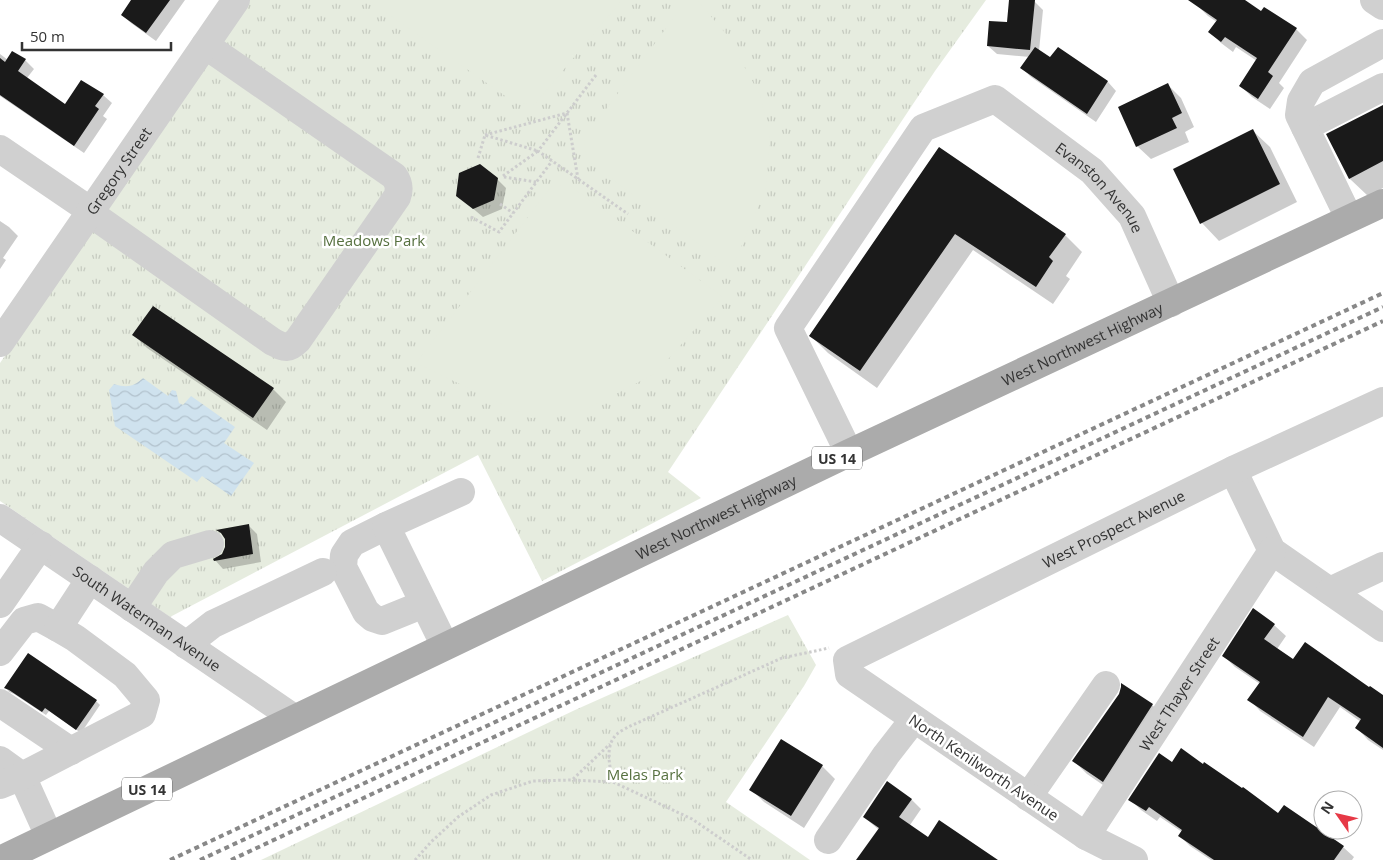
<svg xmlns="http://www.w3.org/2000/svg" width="1383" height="860" viewBox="0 0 1383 860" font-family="'Open Sans',sans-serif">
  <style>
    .park { fill: url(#park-tufts) }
    .garden { fill: #e6ecdf }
    .water { fill: url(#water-waves) }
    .shadow { fill: #0003 }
    .building { fill: #1a1a1a }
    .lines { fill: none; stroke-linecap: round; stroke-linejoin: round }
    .path { stroke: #cdcdcd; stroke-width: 3; stroke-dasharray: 2.5 2.5; stroke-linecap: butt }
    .minor { stroke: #d0d0d0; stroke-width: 28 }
    .major { stroke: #ababab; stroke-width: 28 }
    .rail { stroke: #888; stroke-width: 4; stroke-dasharray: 5 4; stroke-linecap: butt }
    .labels { text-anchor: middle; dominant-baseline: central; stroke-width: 5; stroke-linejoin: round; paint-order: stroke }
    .shield { fill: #fff; stroke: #707070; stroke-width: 1 }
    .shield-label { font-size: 14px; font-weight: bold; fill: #333 }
    .street-label { font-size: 15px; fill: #333; stroke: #fff }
    .park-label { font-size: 15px; fill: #56703f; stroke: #fff }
  </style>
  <defs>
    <pattern id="park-tufts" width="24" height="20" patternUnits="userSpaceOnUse" patternTransform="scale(1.25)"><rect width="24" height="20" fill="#e6ecdf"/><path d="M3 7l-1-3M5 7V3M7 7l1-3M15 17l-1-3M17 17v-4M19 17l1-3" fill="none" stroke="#c6cbc0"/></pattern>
    <pattern id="water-waves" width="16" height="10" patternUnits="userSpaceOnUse" patternTransform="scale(1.25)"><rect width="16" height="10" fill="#cfe2ee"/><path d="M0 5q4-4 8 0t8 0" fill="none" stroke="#b2c2cd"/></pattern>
  </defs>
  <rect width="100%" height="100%" fill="#fff"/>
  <path class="park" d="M249 0H986L935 71 668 472 701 498 542 581 478 455 170 617 0 501V363Z
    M788 615 816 665 804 686 726 802 810 860H261L575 710Z"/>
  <path class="garden" d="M368 0H622L534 105 514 102Z
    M687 0H697L726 34 760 95 770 138 766 187 732 269 587 160 584 139Z
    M569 185 723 297 656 373 585 410 531 418 416 363 551 187Z"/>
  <path class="water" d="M143 378 168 396 172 390 176 391 179 403 183 405 191 396 235 427 224 443 254 463 231 496 202 476 197 482 115 426 109 390 114 384C127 388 133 387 143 378Z"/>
  <path class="shadow" d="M132 0H185L156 41 131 23 122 15Z
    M1010 0 1034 1 1043 10 1039 51 1051 59 1058 49 1108 82 1116 91 1096 122 1031 77 1022 68 1030 57 997 54 988 46 1008 23Z
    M1196 0H1243L1261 13 1296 29 1307 40 1279 83 1284 88 1270 109 1252 97 1241 86 1257 61 1236 47 1233 52 1221 43 1210 32 1217 22 1208 16 1197 5Z
    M0 54 8 60H25L34 69 27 78 65 106 103 95 112 103 103 116 107 119 84 153 0 96Z
    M1168 85 1181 98 1194 127 1185 132 1189 142 1151 159 1137 146Z
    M1383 106V188L1368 196 1350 179 1327 135Z
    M1252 130 1270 147 1297 202 1219 241 1202 223 1175 169Z
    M939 149 1065 235 1082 252 1066 276 1070 279 1053 304 973 250 877 388 828 353 811 336Z
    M497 179 506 188 502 209 483 217 457 195Z
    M0 221 9 227 18 236 3 258 6 260 0 269Z
    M134 335 273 389 286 402 267 430 147 348Z
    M248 525 257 534 261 562 223 569 215 560 223 555 227 547 225 537 219 531Z
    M1274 625 1286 636 1277 649 1293 661 1383 697V750L1368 740 1357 728 1361 722 1340 707 1314 747 1260 711 1249 699 1260 684 1235 667 1224 656Z
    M1123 685 1152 705 1166 718 1116 794 1087 774 1074 761 1120 695Z
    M6 688 96 701 100 705 81 733 49 711 46 715 14 694 9 692Z
    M1172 764 1204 765 1279 814 1343 847 1354 857 1352 860H1211L1190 846 1180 836 1182 832 1160 817 1157 821 1141 810 1130 799Z
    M822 766 835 779 804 828 764 802 751 789Z
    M911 799 921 809 910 825 928 839 996 860H861L879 830 864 817Z"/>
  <path class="building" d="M131 0H170L146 33 121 15Z
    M1009 0H1035L1030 50 987 46 989 21 1007 22Z
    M1188 0H1245L1261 11 1264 7 1297 28 1268 72 1273 76 1258 99 1239 86 1257 58 1225 37 1221 42 1208 32 1217 20Z
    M1035 47 1050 57 1058 47 1108 81 1087 114 1020 68Z
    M12 51 26 59 18 71 65 104 81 80 104 94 95 106 99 109 74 146 0 95V58L5 62Z
    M1168 83 1182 113 1172 118 1177 128 1136 147 1118 107Z
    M1383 105V161L1349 179 1326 134Z
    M1253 129 1280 184 1200 224 1173 169Z
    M939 147 1066 234 1049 257 1053 261 1036 287 955 234 860 371 809 336Z
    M480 164 498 178 494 200 473 209 456 196 459 173Z
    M153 306 274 388 253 418 132 335Z
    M249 524 253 554 214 561 213 559 222 554 225 547V539L221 533 216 530Z
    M1253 608 1275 624 1264 639 1293 659 1305 642 1369 687 1370 686 1383 695V748L1355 728 1361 719 1328 697 1303 737 1247 700 1260 682 1222 656Z
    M28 653 97 700 76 730 45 708 42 712 9 690 4 688Z
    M1121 683 1153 704 1103 782 1072 761 1119 694 1121 687Z
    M781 739 823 765 791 816 749 790Z
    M1181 748 1203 764 1204 762 1242 788 1243 787 1278 813 1284 805 1344 846 1334 860H1214L1178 836 1182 830 1149 807 1146 811 1128 800 1159 753 1172 762Z
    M887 781 912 799 899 817 928 837 939 820 998 860H856L879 828 863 817Z"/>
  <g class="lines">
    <path class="path" d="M596 75 538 151 628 214
      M485 135 567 113 578 179
      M478 158 485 135 538 151
      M503 176 538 151
      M504 177 536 182
      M500 204 513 213
      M471 217 499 232 552 161
      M573 779 610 744
      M613 782C610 767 604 746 617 734 620 731 625 729 628 727L782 658 829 648
      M415 860 431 842 458 817 491 795 533 781 572 780 613 782 692 819 752 860"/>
    <g class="minor">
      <path d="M1374 0 1383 6"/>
      <path d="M1305 127 1383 87"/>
      <path d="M0 149 91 211"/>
      <path d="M90 213 273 342C285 348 288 350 298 340L397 197C400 189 399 183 394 176L205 45"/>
      <path d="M1349 218 1299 115 1301 101 1312 82 1383 43"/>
      <path id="s1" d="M0 343 236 0"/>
      <path id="s2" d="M849 453 788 328 923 128 995 99 1092 171 1132 216 1171 303"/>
      <path d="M1233 470 1272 551 1383 628"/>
      <path id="s3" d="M0 518 294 718"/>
      <path d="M386 526 352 543 344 555 343 567 366 612 373 618 382 621 424 604"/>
      <path d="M1330 591 1383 566"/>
      <path d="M0 604 41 545"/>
      <path d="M132 608 156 572 173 555 210 544"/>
      <path d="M186 645 213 624 323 572"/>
      <path d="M445 646 386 526 461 492"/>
      <path d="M0 652 24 621 38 617 58 628"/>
      <path d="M0 703 71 751"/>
      <path d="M0 760 22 776 49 836"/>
      <path d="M0 785 22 776 142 714 146 700 125 675 75 638 58 628 90 579"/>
      <path d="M1028 797 1106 685"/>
      <path id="s4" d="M1086 836 1272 551"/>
      <path d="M828 840 886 755 914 719"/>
      <path id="s5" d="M1134 860 1086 836 856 679 849 674 847 660 1233 470 1383 401"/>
    </g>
    <path class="major" id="s6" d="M0 860 849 453 1383 203"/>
    <path class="rail" d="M170 860 1383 293
      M200 860 1383 307
      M231 860 1383 321"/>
  </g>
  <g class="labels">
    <g class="shield">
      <rect x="812" y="446.5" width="50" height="23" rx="4"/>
      <rect x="122" y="777.5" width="50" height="23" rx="4"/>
    </g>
    <g class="shield-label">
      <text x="837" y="458">US 14</text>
      <text x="147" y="789">US 14</text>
    </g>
    <g class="street-label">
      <text stroke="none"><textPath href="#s1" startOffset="209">Gregory Street</textPath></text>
      <text stroke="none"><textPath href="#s2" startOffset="596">Evanston Avenue</textPath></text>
      <text stroke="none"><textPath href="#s6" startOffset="1199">West Northwest Highway</textPath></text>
      <text stroke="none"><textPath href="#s6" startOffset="794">West Northwest Highway</textPath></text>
      <text stroke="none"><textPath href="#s5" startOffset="652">West Prospect Avenue</textPath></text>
      <text stroke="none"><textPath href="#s3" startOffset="178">South Waterman Avenue</textPath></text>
      <text stroke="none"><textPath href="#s4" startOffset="170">West Thayer Street</textPath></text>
      <text transform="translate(984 767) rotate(34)">North Kenilworth Avenue</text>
    </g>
    <g class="park-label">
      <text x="374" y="240">Meadows Park</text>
      <text x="645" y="774">Melas Park</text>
    </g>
  </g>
  <g transform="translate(1338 815) rotate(304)"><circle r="24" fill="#ffffff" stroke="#adadad"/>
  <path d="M0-4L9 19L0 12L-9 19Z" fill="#e63946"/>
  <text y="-8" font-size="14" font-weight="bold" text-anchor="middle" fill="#333333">N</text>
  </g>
  <path d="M22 42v8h149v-8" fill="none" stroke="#333333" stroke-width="2.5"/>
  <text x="30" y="42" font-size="15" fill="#333333" stroke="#ffffff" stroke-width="4" paint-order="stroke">50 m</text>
</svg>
